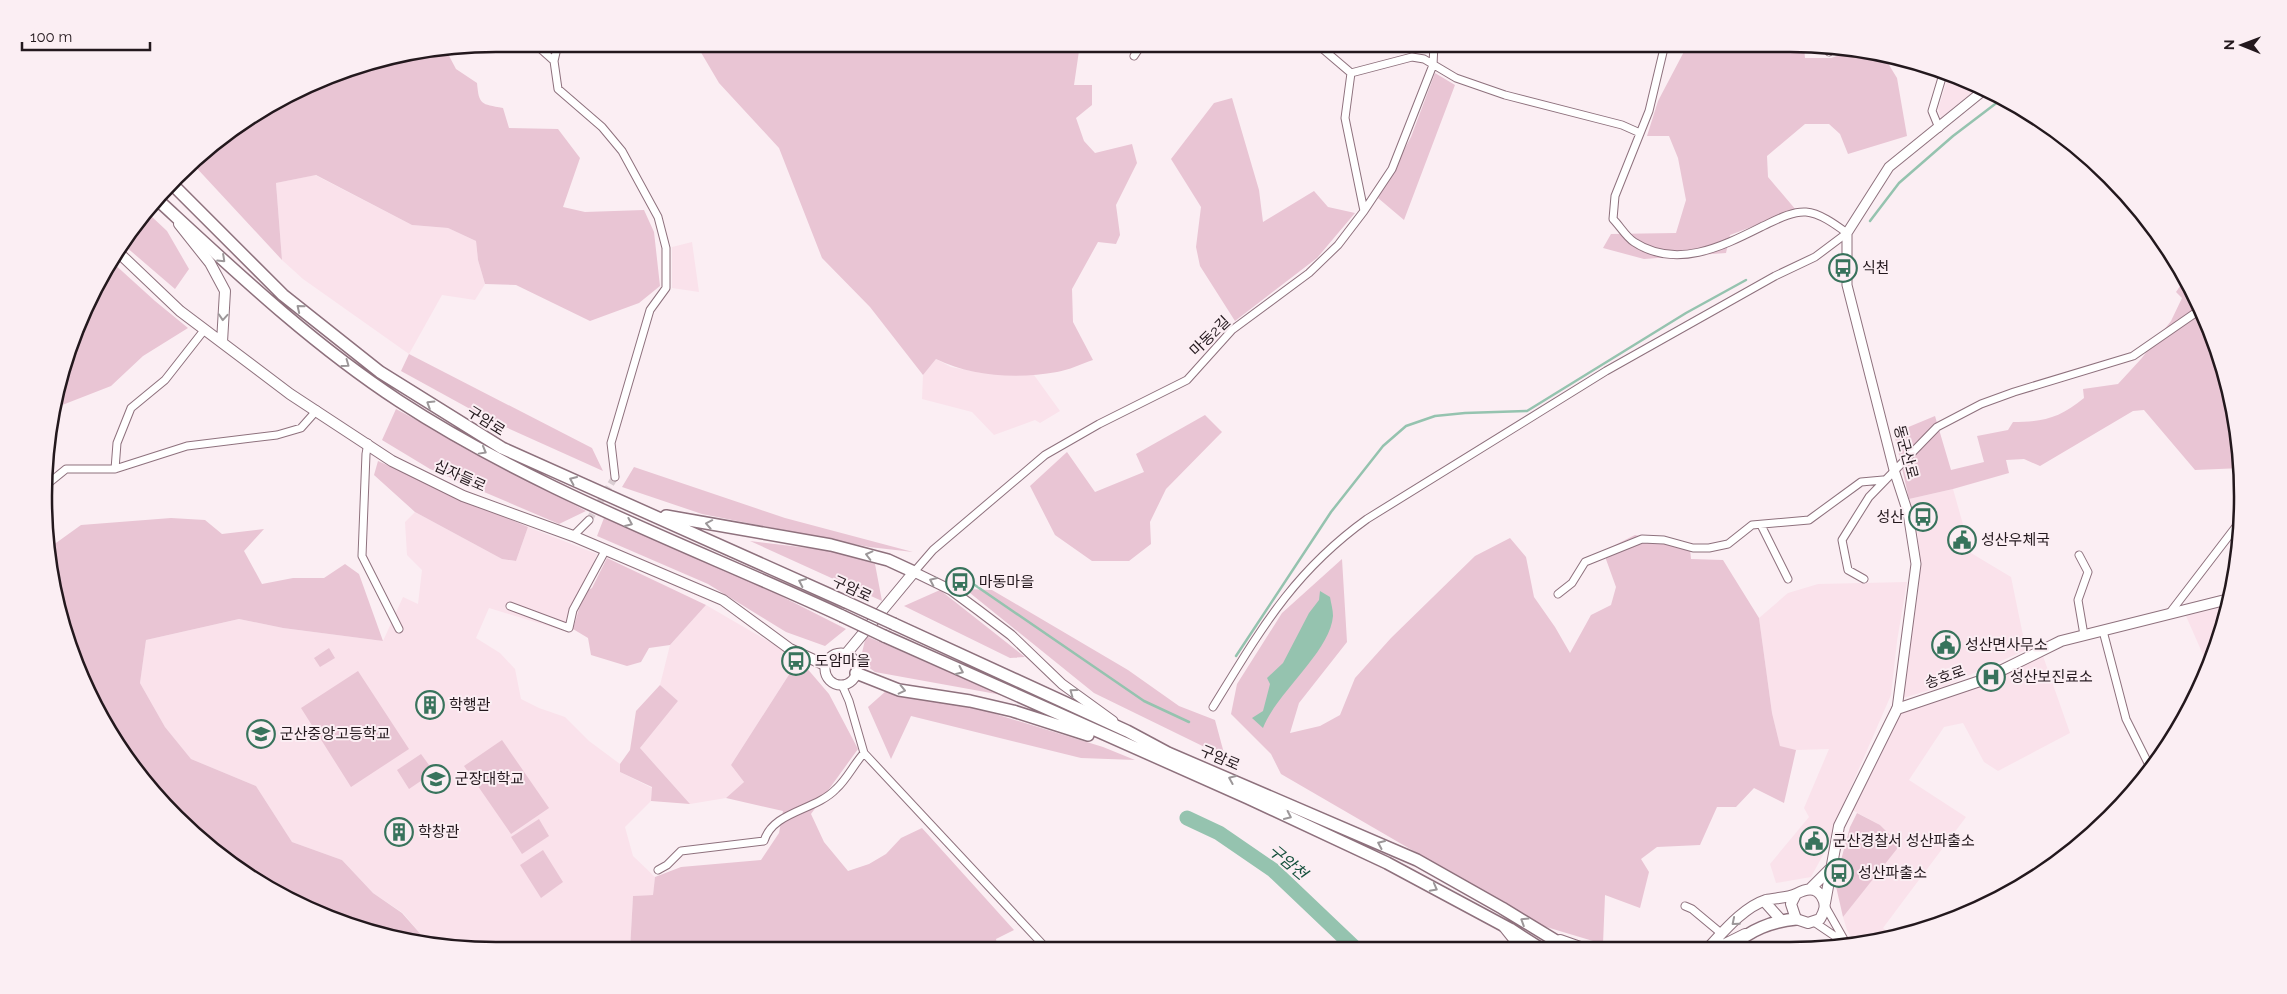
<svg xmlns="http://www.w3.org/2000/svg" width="2287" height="994" viewBox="0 0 2287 994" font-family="Raleway,'Noto Sans KR',sans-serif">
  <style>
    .built { fill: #fae2eb }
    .green { fill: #e9c5d4 }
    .water { fill: #95c3af }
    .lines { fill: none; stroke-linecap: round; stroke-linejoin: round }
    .stream { stroke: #95c3af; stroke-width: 2.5 }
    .river { stroke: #95c3af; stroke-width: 15 }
    .minor-tunnel { stroke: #dbced3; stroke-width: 7; stroke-dasharray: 7 3.5; stroke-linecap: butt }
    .minor-casing { stroke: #8e717d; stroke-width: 9 }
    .tertiary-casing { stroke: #8e717d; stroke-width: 11 }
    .secondary-casing { stroke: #8e717d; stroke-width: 12 }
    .primary-casing { stroke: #8e717d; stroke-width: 14 }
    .minor { stroke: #fff; stroke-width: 7 }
    .tertiary { stroke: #fff; stroke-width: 9 }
    .secondary { stroke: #fff; stroke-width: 10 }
    .primary { stroke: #fff; stroke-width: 11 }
    .primary-bridge-casing { stroke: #8e717d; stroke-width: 14; stroke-linecap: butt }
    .primary-bridge { stroke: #fff; stroke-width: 11 }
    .oneway { stroke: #9c9799 }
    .labels { text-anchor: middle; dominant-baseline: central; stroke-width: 4; stroke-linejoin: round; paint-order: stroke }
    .poi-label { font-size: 15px; fill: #23181d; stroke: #fbeef3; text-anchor: start }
    .street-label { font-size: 15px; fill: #23181d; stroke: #fbeef3 }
    .water-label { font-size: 16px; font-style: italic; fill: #15503c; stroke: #fbeef3 }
    .rim { fill: none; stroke: #23181d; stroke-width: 2.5 }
  </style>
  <rect width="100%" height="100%" fill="#fbeef3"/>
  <path class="built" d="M1949 74 1979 87 1941 118 1938 109Z
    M315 175 412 225 448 228 476 241 478 260 485 284 475 300 442 295 409 354 303 279 282 260 276 183Z
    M692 242 699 292 672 288V247Z
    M936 359 951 367 987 374 1034 375 1060 411 1040 423 1035 420 994 435 972 412 922 399 923 375Z
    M1953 489 1971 553 2011 577 2026 650 1947 685 1903 698 1919 584 1918 535 1909 499Z
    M415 512 502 559 516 561 528 527 597 554 584 585 586 586 571 633 489 608 476 638 500 653 515 669 521 699 539 708 565 717 589 741 620 764V772L652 788 651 801 625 827 633 856 655 877 653 895 633 896 630 950H497L424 938 403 913 373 893 342 860 292 842 256 786 191 759 165 727 140 683 146 640 239 619 283 628 383 641 403 597 418 604 422 570 407 555 405 522Z
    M1907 582 1897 641 1891 695 1838 817 1829 844 1811 877 1776 883 1770 864 1809 817 1804 808 1829 749 1796 750 1780 747 1772 713 1759 618 1788 593 1818 584Z
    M706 605 799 659 731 765 744 782 726 798 690 804 640 748 678 701 660 685 670 645Z
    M2228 606 2219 643 2208 666 2186 616Z
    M2043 656 2070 733 1998 771 1984 762 1963 723 1944 727 1909 780 1966 817 1883 928 1891 935 1856 945 1847 930 1843 917 1899 845 1880 825 1852 810 1899 711 2004 674Z"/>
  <path class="green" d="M696 44H1080L1074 85H1092V105L1076 118 1084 141 1095 153 1132 144 1137 163 1116 205 1120 235 1116 244 1098 242 1072 289 1073 322 1093 360C1081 364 1069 370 1057 372 1018 379 972 377 936 359L923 375 870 307 822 258 779 148 719 83Z
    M1688 44H1790L1804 46 1805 58H1831L1846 53 1886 60 1897 78 1907 136 1848 154 1840 134 1829 124H1805L1767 156 1768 177 1796 210 1730 235 1726 253 1644 259 1603 248 1611 234 1676 233 1686 200 1678 158 1669 136H1647L1658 101Z
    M447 52 456 69 477 83C479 105 481 104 503 108L509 128 558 129 580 158 563 207 585 212 644 210 654 232 660 286 639 303 590 321 516 285 485 284 478 260 476 241 448 228 412 225 316 175 276 183 282 260 192 163 198 156 271 104 351 68Z
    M1435 73 1455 85 1404 220 1378 198 1411 137Z
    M1232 98 1259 190 1263 222 1314 191 1328 207 1355 213 1317 258 1235 321 1200 266 1196 247 1201 207 1171 159 1214 103Z
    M150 215 167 231 189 269 175 289 125 246Z
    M112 262 155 301 188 328 143 356 111 386 52 409 104 271Z
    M2185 279 2197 297 2228 380 2242 468 2195 470 2144 410 2133 411 2040 466 2024 459 2006 460 2009 473 1953 489 1909 499 1894 433 1935 416 1951 470 1984 462 1977 436 2008 430 2013 422C2043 422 2060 418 2084 398L2083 389 2118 384 2141 359 2171 321 2182 298 2176 292Z
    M409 354 592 448 603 471 492 421 401 371Z
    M396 409 586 511 559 524 430 469 382 440Z
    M1205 415 1222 432 1166 489 1150 522 1151 544 1129 561H1092L1055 535 1030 486 1067 452 1095 492 1144 472 1136 454Z
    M378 461 528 527 516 561 502 559 415 512 374 475Z
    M634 467 785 518 913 552 869 547 702 514 622 487Z
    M171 518 205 520 222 534 264 529 244 551 262 584 293 578H324L345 564 359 574 383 641 283 628 239 619 146 640 140 683 165 727 191 759 256 786 292 842 342 860 373 893 402 913 424 938 351 926 221 856 156 796 105 724 52 585 49 548 81 525Z
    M604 518 771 591 846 629 825 646 786 632 708 584 597 536Z
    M1635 535 1690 548 1691 559 1723 560 1759 618 1772 713 1780 746 1796 750 1784 803 1754 788 1736 807H1717L1700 845 1657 847 1641 859 1649 872 1640 908 1605 895 1603 944 1543 926 1281 774 1271 754 1231 714 1237 684 1282 613 1342 559 1347 642 1299 703 1290 733 1320 726 1340 715 1355 678 1391 638 1475 556 1510 538 1526 557 1534 597 1555 627 1570 653 1591 615 1611 605 1616 587 1603 551Z
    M750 541 833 551 875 564 882 601Z
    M607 558 706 605 670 645 649 648 641 662 627 666 591 655 588 638 573 629 584 592 592 588Z
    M965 589 992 590 1128 670 1179 706 1215 720 1225 757 1094 693Z
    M940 590 1025 657 1010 658 904 606Z
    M866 636 1002 695 875 672 860 661Z
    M329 648 335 658 320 667 314 658Z
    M799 659 829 694 858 749 811 814 824 842 848 871 869 864 886 854 901 838 922 828 1014 930 996 939 998 949 630 950 633 896 653 895 655 877 681 867 761 860 779 833 783 811 726 798 744 782 731 765Z
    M358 671 409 749 351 787 301 708Z
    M660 685 678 701 640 748 690 804 651 801 652 787 620 772V764L630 750 636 711Z
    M886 691 976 708 1103 747 1135 760 1081 758 911 716 891 759 868 707Z
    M502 740 549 808 511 834 464 766Z
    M421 754 434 772 409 789 397 770Z
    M1857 813 1880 825 1900 845 1843 917 1835 882 1850 827Z
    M539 819 549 836 522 854 511 837Z
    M543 850 563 882 541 898 520 865Z"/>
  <path class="water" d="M1320 591 1330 597C1331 603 1333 610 1333 616 1330 652 1277 692 1263 728L1252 718 1263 711 1270 684 1267 678 1283 663 1309 613 1319 600Z"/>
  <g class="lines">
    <path class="stream" d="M1870 221 1899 183 1953 136 2003 98
      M966 579 1144 701 1189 722
      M1236 656 1331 512 1383 446 1406 426 1435 416 1465 413 1527 411 1686 313 1746 280"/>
    <path class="river" d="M1187 818 1219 833 1273 870 1355 948"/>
    <path class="minor-tunnel" d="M589 520 615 477"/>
    <defs>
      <path id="minor" d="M535 44 554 61 558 89 602 127 622 151 658 217 666 248V288L650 310 611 443 615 477
        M1829 52 1830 50
        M1134 56 1142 44
        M554 61 558 44
        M1351 73 1412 57 1424 59 1456 78 1505 95 1622 125 1640 133
        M1939 128 1932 111 1944 71
        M1364 211 1392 169 1433 65 1434 44
        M368 443 366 454 362 556 399 629
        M115 469 117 443 131 408 165 380 205 329
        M45 486 66 469H115L187 446 277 435 301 428 317 410
        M1761 525 1788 579
        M573 536 589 520
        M2079 555 2088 572 2078 600 2084 635
        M914 572 933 550 1045 455 1099 424 1187 380 1232 330 1309 273 1338 245 1364 211 1345 118 1351 73 1317 44
        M1864 579 1848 570 1842 540 1869 497 1937 427 1981 404 2014 392 2133 356 2201 309
        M1558 594 1572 583 1585 562 1642 539 1664 540 1693 548H1709L1728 544 1752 525 1809 520 1861 482 1883 480
        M510 606 569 628 573 610 605 551
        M2169 614 2241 520
        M2103 631 2126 719 2150 767
        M842 685 849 701 864 753 1047 949
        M1213 707C1260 631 1292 573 1367 519L1606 371 1775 276 1815 257 1847 233C1836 225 1820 213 1806 212 1792 211 1776 220 1763 226 1723 246 1677 270 1634 242 1626 237 1620 226 1613 219L1615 196 1649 111 1665 44
        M658 870 667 865 681 851 764 841C773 811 815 811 836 789 847 779 854 764 864 753
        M1685 906 1692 909 1722 934
        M1825 906 1846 943
        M1814 922 1845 943"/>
      <path id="tertiary" d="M914 572 951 590 978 610 1011 635 1062 684 1113 721
        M825 669a16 16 0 1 1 32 0a16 16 0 1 1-32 0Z
        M1897 709 1916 564 1908 513 1894 470 1847 285V233L1889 167 1984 90"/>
      <path id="secondary" d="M179 224 210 263 225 291 222 342
        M119 253 180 311 290 394 392 461 463 496 573 536 723 600 790 649 825 665
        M846 654 914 572
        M1810 889 1831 868
        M1764 901 1781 920
        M1825 903 1839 826 1897 709 1980 681 2061 641 2229 599
        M1504 927 1520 947
        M1560 940 1580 947
        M1709 947C1724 931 1744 907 1766 900 1775 898 1787 898 1796 894 1805 889 1816 886 1822 897 1827 905 1824 912 1820 919L1808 923 1796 919 1791 904 1796 894
        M1719 947 1745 934"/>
      <path id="primary" d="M174 186 283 295 380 372 502 448 846 602
        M160 202C237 273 312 344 399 401 537 491 693 547 842 616
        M666 516 831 545 888 560 914 572
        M894 624 1127 731 1168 753 1417 860 1502 908 1566 947
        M884 636 1248 798 1387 863 1510 929 1538 947
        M856 673 899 690 970 701 1013 711 1088 735
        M1732 947C1749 930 1773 921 1796 919"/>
    </defs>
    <use href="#minor" class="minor-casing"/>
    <use href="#tertiary" class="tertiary-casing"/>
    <use href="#secondary" class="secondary-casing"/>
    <use href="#primary" class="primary-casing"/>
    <use href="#minor" class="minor"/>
    <use href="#tertiary" class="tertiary"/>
    <use href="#secondary" class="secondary"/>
    <use href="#primary" class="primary"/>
    <defs>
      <path id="primary-bridge" d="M846 602 894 624
        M842 616 884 636"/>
    </defs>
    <use href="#primary-bridge" class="primary-bridge-casing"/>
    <use href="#primary-bridge" class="primary-bridge"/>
  </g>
  <defs><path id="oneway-chevron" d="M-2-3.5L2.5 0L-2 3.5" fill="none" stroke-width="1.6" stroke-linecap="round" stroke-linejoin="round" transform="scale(1.25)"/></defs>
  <g class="oneway">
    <use href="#oneway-chevron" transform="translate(222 259) rotate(43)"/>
    <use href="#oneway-chevron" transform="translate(300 308) rotate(-141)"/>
    <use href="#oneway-chevron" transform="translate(223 317) rotate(94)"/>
    <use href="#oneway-chevron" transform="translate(346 364) rotate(36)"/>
    <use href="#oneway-chevron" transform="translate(430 404) rotate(-148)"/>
    <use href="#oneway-chevron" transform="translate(483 451) rotate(29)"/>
    <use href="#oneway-chevron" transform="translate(573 480) rotate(-156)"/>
    <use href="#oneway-chevron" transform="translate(629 523) rotate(23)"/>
    <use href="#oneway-chevron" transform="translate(709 524) rotate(-169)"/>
    <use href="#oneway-chevron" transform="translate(869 555) rotate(-166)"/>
    <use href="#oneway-chevron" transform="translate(933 581) rotate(-155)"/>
    <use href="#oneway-chevron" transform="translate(802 582) rotate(-155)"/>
    <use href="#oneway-chevron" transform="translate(960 671) rotate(24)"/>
    <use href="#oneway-chevron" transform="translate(902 690) rotate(13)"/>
    <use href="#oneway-chevron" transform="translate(1073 692) rotate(-144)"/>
    <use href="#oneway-chevron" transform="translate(1232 779) rotate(-157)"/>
    <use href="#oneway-chevron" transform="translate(1288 816) rotate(25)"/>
    <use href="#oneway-chevron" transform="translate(1381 844) rotate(-156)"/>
    <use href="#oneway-chevron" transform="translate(1434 888) rotate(28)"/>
    <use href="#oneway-chevron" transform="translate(1524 921) rotate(-148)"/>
    <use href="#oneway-chevron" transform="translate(1735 922) rotate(140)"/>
  </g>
  <defs>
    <symbol id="bus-ring" viewBox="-11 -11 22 22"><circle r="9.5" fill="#fbeef3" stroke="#38735c" stroke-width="1.5"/><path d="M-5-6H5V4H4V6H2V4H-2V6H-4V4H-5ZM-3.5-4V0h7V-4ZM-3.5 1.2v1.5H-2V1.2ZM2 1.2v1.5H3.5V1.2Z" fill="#38735c"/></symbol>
    <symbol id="civic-ring" viewBox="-11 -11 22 22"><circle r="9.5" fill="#fbeef3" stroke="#38735c" stroke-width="1.5"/><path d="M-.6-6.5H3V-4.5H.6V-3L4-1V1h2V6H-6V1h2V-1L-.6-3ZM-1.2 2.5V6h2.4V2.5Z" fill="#38735c"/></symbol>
    <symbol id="hospital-ring" viewBox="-11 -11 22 22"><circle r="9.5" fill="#fbeef3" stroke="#38735c" stroke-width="1.5"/><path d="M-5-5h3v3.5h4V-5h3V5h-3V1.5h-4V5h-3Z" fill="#38735c"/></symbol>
    <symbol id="building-ring" viewBox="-11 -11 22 22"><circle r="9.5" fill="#fbeef3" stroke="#38735c" stroke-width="1.5"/><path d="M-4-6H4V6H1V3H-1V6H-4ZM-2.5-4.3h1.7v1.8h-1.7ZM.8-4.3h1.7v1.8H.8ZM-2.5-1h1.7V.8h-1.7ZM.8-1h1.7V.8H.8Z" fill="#38735c"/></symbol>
    <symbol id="school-ring" viewBox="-11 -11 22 22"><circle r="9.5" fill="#fbeef3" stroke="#38735c" stroke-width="1.5"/><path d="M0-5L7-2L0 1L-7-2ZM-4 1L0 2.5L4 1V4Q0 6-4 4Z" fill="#38735c"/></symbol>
    <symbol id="university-ring" viewBox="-11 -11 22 22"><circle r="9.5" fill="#fbeef3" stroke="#38735c" stroke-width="1.5"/><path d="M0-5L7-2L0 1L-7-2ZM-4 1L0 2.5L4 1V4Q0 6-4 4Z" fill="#38735c"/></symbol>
  </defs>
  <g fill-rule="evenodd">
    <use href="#bus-ring" x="1827" y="252" width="32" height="32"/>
    <use href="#bus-ring" x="1907" y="501" width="32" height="32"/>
    <use href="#civic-ring" x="1946" y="524" width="32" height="32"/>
    <use href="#bus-ring" x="944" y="566" width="32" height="32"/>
    <use href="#civic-ring" x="1930" y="629" width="32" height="32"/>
    <use href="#bus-ring" x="780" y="645" width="32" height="32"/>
    <use href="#hospital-ring" x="1975" y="661" width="32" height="32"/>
    <use href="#building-ring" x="414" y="689" width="32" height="32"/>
    <use href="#school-ring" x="245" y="718" width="32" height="32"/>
    <use href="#university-ring" x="420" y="763" width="32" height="32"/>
    <use href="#building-ring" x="383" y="816" width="32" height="32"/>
    <use href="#civic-ring" x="1798" y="825" width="32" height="32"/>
    <use href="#bus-ring" x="1823" y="857" width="32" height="32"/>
  </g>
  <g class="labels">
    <g class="poi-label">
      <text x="1862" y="268">식천</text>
      <text x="1904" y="517" text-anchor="end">성산</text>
      <text x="1981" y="540">성산우체국</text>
      <text x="979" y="582">마동마을</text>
      <text x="1965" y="645">성산면사무소</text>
      <text x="815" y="661">도암마을</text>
      <text x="2010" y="677">성산보진료소</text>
      <text x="449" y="705">학행관</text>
      <text x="280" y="734">군산중앙고등학교</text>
      <text x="455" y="779">군장대학교</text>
      <text x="418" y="832">학창관</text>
      <text x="1833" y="841">군산경찰서 성산파출소</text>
      <text x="1858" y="873">성산파출소</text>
    </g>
    <g class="street-label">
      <text transform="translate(1210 336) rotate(-44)">마동2길</text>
      <text transform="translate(486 421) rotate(32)">구암로</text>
      <text transform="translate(1906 452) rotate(75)">동군산로</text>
      <text transform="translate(460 476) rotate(24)">십자들로</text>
      <text transform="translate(852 589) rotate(25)">구암로</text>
      <text transform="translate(1945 677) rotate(-19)">송호로</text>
      <text transform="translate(1220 758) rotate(23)">구암로</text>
    </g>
    <g class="water-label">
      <text transform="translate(1288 862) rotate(40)">구암천</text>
    </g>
  </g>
  <path d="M0 0H2287V994H0ZM496 52H1790A444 444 0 0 1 2234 496V498A444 444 0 0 1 1790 942H496A444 444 0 0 1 52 498V496A444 444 0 0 1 496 52Z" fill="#fbeef3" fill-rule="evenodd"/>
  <path class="rim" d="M496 52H1790A444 444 0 0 1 2234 496V498A444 444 0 0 1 1790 942H496A444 444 0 0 1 52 498V496A444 444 0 0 1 496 52Z"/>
  <g transform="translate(2242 45) rotate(271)" stroke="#fbeef3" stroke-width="4" paint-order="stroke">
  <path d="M0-4L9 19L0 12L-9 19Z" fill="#23181d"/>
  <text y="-8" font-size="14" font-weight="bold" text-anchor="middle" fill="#23181d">N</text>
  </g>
  <path d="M22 42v8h128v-8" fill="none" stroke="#23181d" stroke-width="2.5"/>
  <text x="30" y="42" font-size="15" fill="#23181d" stroke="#fbeef3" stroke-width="4" paint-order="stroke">100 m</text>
</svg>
